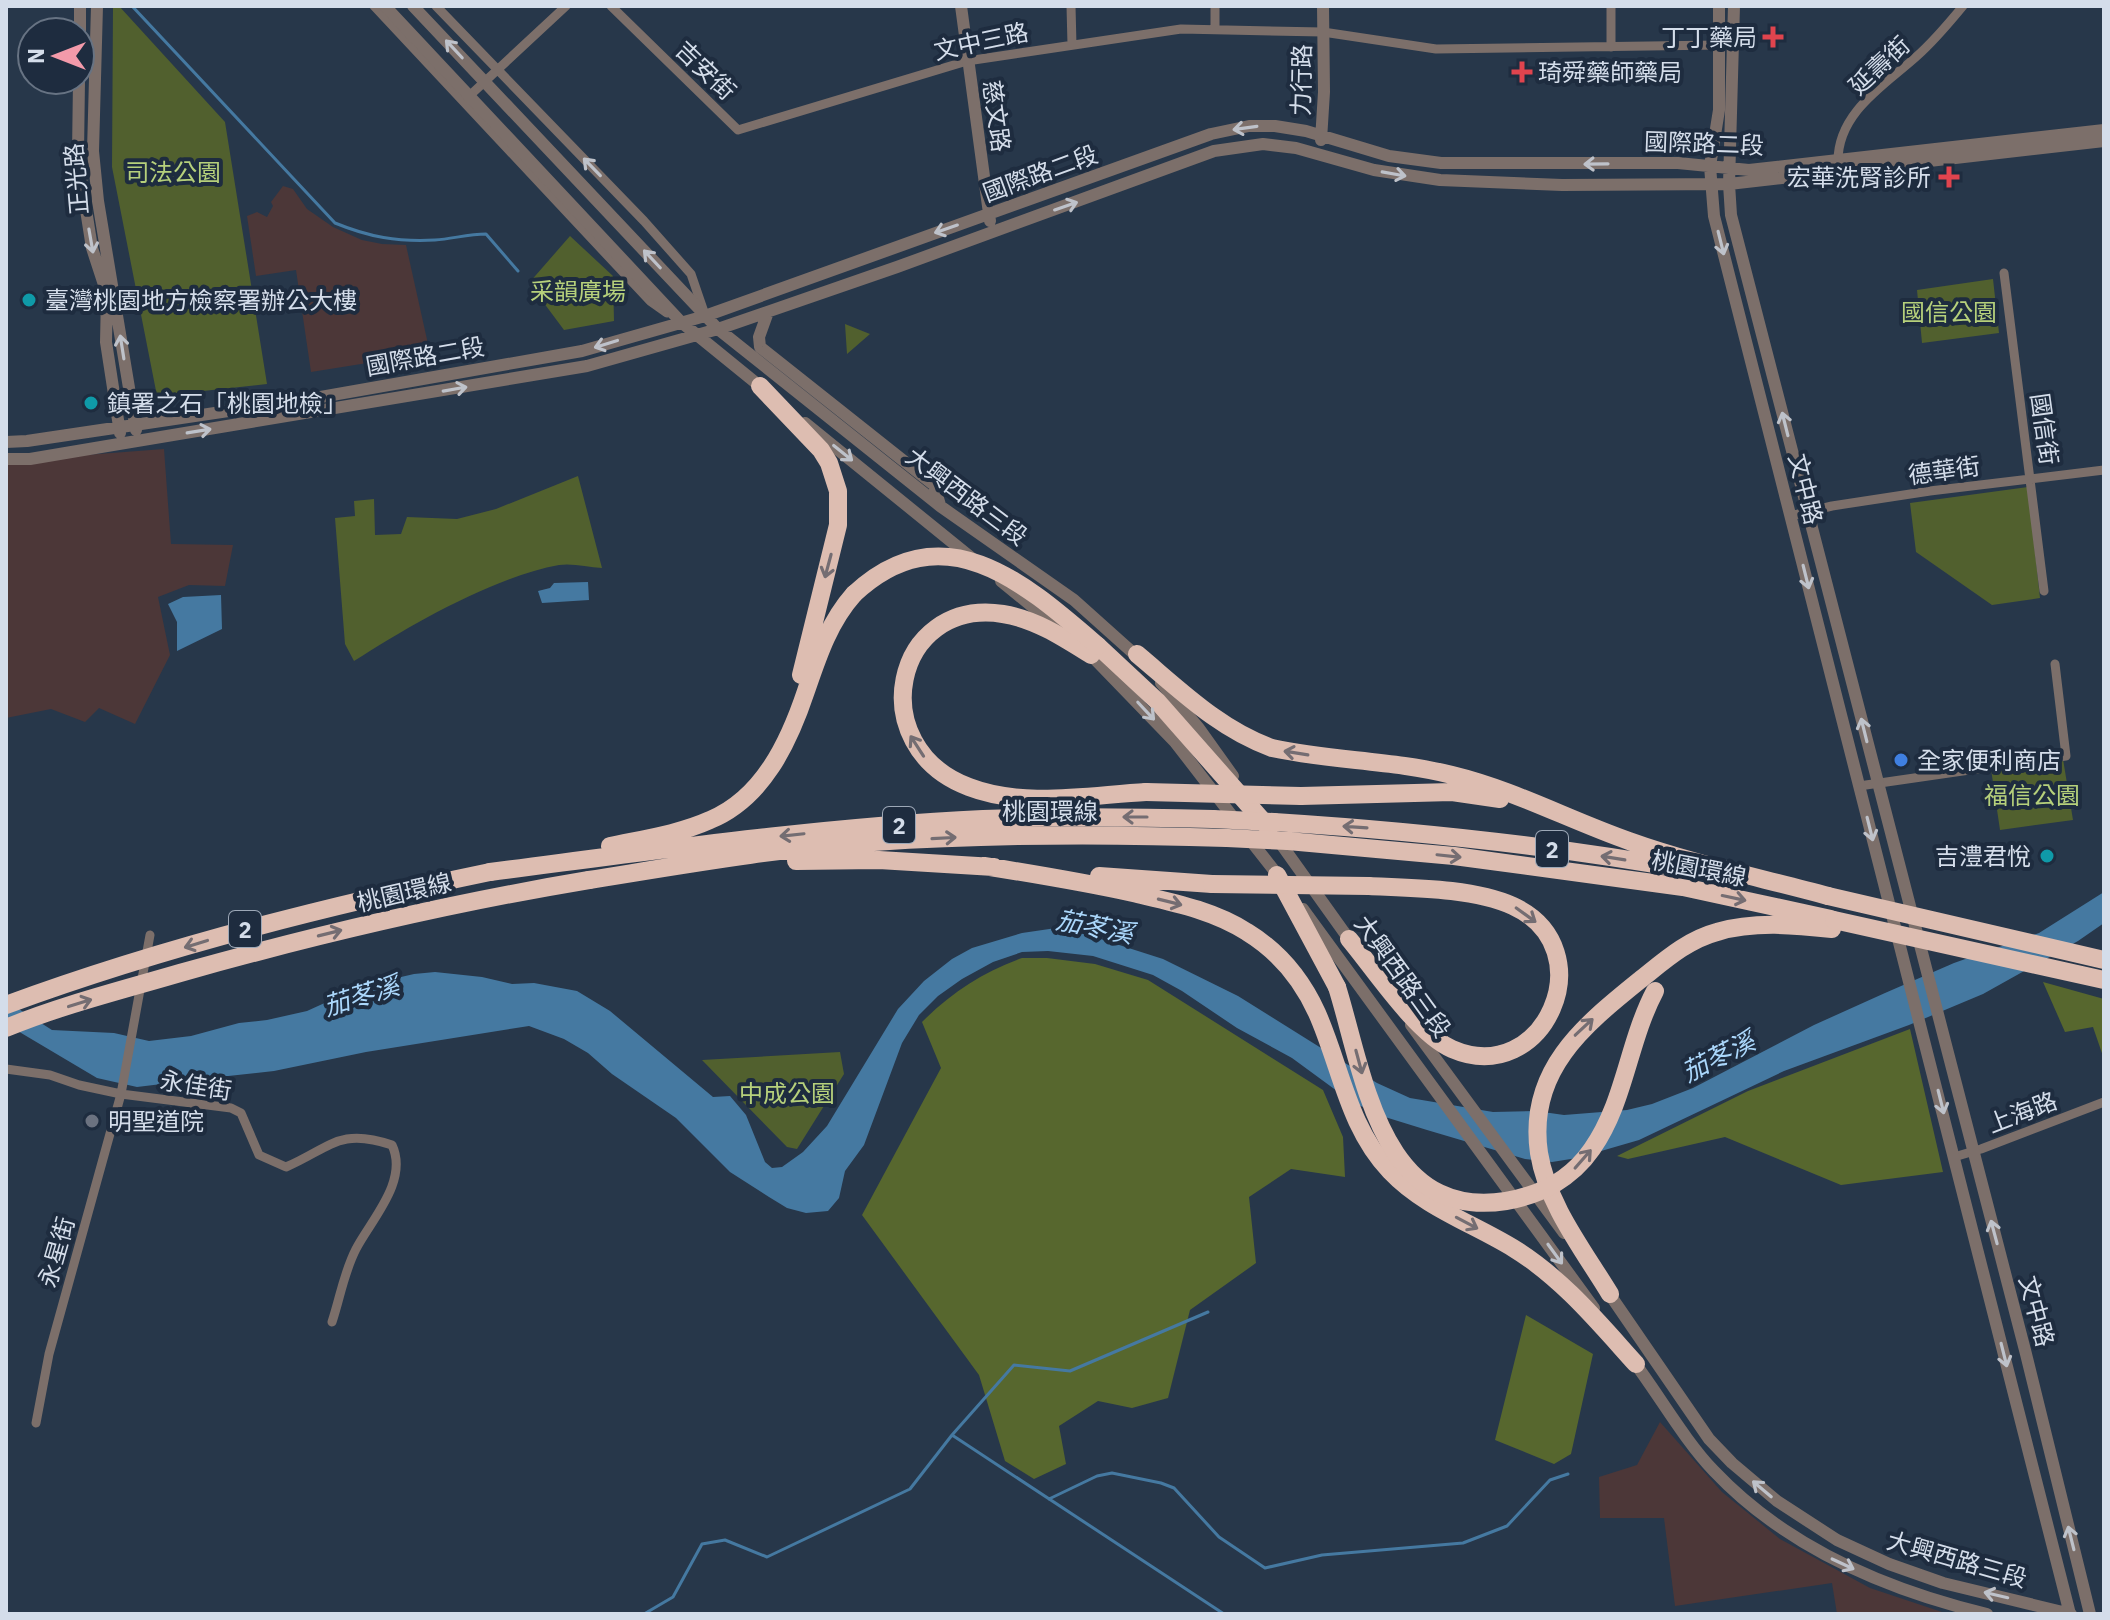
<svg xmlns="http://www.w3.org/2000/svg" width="2110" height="1620" viewBox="0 0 2110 1620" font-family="'IBM Plex Sans','Noto Sans TC',sans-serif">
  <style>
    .commercial { fill: #4c3738 }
    .green { fill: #51602e }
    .forest { fill: #57672e }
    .water { fill: #4579a1 }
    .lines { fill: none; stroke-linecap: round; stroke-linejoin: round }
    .stream { stroke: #4579a1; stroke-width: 3 }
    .minor { stroke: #7c6f6a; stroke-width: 9 }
    .tertiary { stroke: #7c6f6a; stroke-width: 12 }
    .motorway { stroke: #ddbdb1; stroke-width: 18 }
    .motorway-bridge { stroke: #ddbdb1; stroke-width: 18 }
    .oneway { stroke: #bec2ca }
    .oneway2 { stroke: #746d72 }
    .health-dot { fill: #e0444e; stroke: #1e2c3f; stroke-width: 3 }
    .culture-dot { fill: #0f9aa8; stroke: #1e2c3f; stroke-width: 3 }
    .shop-dot { fill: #3f7fe0; stroke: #1e2c3f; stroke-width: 3 }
    .worship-dot { fill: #6b7280; stroke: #1e2c3f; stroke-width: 3 }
    .labels { text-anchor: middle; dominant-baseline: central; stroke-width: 8; stroke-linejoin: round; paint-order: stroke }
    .shield { fill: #1e2c3f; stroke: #9da8b7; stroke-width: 2 }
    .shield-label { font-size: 22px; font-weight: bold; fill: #d4ddea }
    .poi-label { font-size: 24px; fill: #d4ddea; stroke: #1e2c3f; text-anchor: start }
    .street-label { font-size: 24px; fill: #d4ddea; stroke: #1e2c3f }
    .park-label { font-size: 24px; fill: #b6d07b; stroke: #1e2c3f }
    .water-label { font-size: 26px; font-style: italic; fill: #abd7fb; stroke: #1e2c3f }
  </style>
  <rect width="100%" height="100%" fill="#27374a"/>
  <path class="commercial" d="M283 186 293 189 307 209 333 227 362 240 382 244 406 245 430 353 311 372 296 270 256 276 247 216 257 212 267 217 273 206 271 202Z
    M164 449 171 544 233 545 225 586 189 585 158 597 170 655 135 724 99 708 85 722 51 709 6 718V461Z
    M1660 1422 1722 1492 1780 1539 1870 1588 1948 1614H1837L1832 1583 1675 1606 1664 1518H1600L1599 1477 1637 1465Z"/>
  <path class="green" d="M113 6H119L225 122 267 384 157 396 112 167Z
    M570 236 613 276 614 321 564 330 529 283Z
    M1993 279 1999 333 1922 343 1917 290Z
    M845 324 870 334 847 354Z
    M578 476 602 568C588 567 572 563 559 565 493 577 410 625 354 661L345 644 335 518 355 516 354 501 374 499 375 535 401 534 407 517 457 519 496 509Z
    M2028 487 2040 598 1992 605 1916 552 1910 503Z
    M2063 759 2073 820 2000 830 1991 769Z
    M840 1052 844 1074 797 1149 787 1147 702 1060Z"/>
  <path class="forest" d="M1022 958H1047L1095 964 1148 980 1323 1090 1343 1137 1345 1177 1291 1169 1249 1197 1256 1263 1190 1310 1168 1398 1132 1408 1098 1401 1059 1426 1066 1464 1034 1479 1005 1461 979 1375 862 1215 941 1068 922 1022C952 992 983 972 1022 958Z
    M2043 982 2104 999V1059L2093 1027 2065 1032Z
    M1910 1029 1943 1172 1841 1185 1725 1137 1628 1159 1617 1156 1748 1091Z
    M1526 1315 1593 1354 1571 1454 1554 1464 1495 1440Z"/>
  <path class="water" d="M588 582 589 600 542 603 538 591 550 588 554 583Z
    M221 595 222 629 177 651V622L168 604 183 597Z
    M2104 892V923L2078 941 1983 994 1909 1025 1784 1071 1639 1140 1577 1158 1552 1162 1525 1159 1427 1130 1385 1117 1352 1102 1292 1058 1237 1028 1182 991 1153 975 1093 956 1048 951 1022 952 993 962 962 979 938 996 919 1015 902 1043 864 1145 845 1171 839 1198 828 1211 806 1213 787 1208 769 1197 730 1172 676 1118 612 1074 588 1053 564 1039 529 1026 366 1052 274 1071 219 1077 187 1085 170 1083 137 1087 97 1078 6 1024V1001L52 1030 114 1033 149 1041 191 1036 239 1023 267 1020 307 1011 362 986 414 974 435 972 482 977 512 984 534 983 577 991 610 1011 713 1097 730 1096 746 1115 765 1162 772 1168 782 1167 803 1152 827 1126 898 1009 924 981 952 959 972 948 1022 933 1063 927 1163 959 1238 996 1377 1083 1410 1098 1493 1112 1536 1111 1564 1115 1627 1110 1652 1104 1693 1088 1814 1025 1885 993 1954 963 2039 933Z"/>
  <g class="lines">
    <path class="stream" d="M132 6 335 223C369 237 397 242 435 240 452 239 468 234 486 234L518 271
      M952 1435 1014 1365 1070 1371 1208 1312
      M1049 1499 1097 1476 1112 1473 1161 1483 1174 1488 1219 1537 1265 1568 1322 1555 1463 1543 1507 1526 1550 1480 1568 1474
      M644 1614 673 1597 702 1544 725 1540 767 1557 910 1489 952 1435 1224 1614"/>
    <path class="minor" d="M374 6 650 301 667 313
      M436 6 644 221 691 274 704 312
      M611 6 738 130 967 61 1181 29 1323 32 1436 49 1719 45
      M1071 6 1072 45
      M1215 6V29
      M1611 6V47
      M466 99 566 6
      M1838 161C1838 112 1885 85 1917 56 1934 41 1949 23 1963 6
      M2004 273 2044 591
      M1790 516 1832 506 1930 491 2104 470
      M1859 786 2066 756 2055 664
      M6 1069 50 1075 79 1085 121 1094 231 1108 241 1113 259 1155 286 1167C330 1148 339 1127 392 1145 409 1181 371 1220 356 1249 344 1272 340 1298 332 1322
      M1954 1157 1981 1149 2104 1102
      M36 1423 49 1354 121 1094 150 935"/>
    <path class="tertiary" d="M97 6 93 151 98 201 136 430
      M385 6 681 322 766 391
      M413 6 718 329 940 506 1074 600 1141 660
      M961 6 990 221
      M1719 6V110L1710 166 1714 216 2070 1614
      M1734 6 1729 184 1731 215 2026 1354 2090 1614
      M80 32V6
      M79 80 78 153 81 178 92 248 107 294 106 342 120 433
      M1321 140 1324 92 1323 6
      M768 312 759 337 760 347 934 485 940 505
      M805 423 974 560
      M6 442 27 441 315 398 582 351 705 316 1211 134 1249 126H1275L1306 131 1389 156 1441 163H1678L1749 170 2104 130
      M6 459H30L107 446 587 366 718 329 897 267 1214 151 1263 144 1296 148 1374 170 1440 180 1562 185 1729 184 2104 141
      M1001 581 1061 630
      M1088 652 1175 742 1236 821
      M1161 683 1198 727 1233 776
      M1247 836 1280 878
      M1276 837 1351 942
      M1303 909 1594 1308
      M1411 1025 1564 1233
      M1606 1289 1709 1439 1732 1463 1777 1501 1837 1540 1889 1564 1943 1583 2071 1614
      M1631 1358C1658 1393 1684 1440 1714 1471 1786 1547 1887 1590 1987 1614"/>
    <path class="motorway" d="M760 386 821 450 829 463 838 491V525L801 675
      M1098 646 1157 701 1269 828
      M1137 654C1180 690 1219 729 1272 748 1332 761 1393 760 1452 775 1514 790 1569 820 1629 841 1693 864 1762 878 1828 896
      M1091 655C1064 638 1035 619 1003 614 893 597 862 747 969 787 1023 808 1090 795 1146 792
      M1301 796 1452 792 1500 799
      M1274 822C1415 831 1556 846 1695 871
      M1288 841 1454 856 1683 887 1831 919
      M610 846C643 839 679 834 710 820 763 798 789 742 806 691 818 656 829 622 854 594
      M796 861 879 860 994 867
      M984 866C1034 874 1083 882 1133 893 1171 902 1213 910 1247 932 1278 951 1302 980 1317 1013 1341 1067 1348 1127 1390 1171 1424 1207 1472 1223 1513 1248 1562 1278 1598 1322 1636 1364
      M490 872C653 851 818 827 983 819 1059 816 1136 817 1213 819
      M1277 875 1337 987
      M1099 876 1212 884
      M589 880C683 865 778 848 874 842 992 834 1109 834 1227 838
      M1349 939C1375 970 1416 1033 1452 1049 1544 1089 1606 949 1513 906 1473 888 1412 888 1369 886
      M1610 1294C1584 1251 1547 1204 1539 1153 1527 1071 1583 1026 1640 980 1664 961 1687 940 1717 932 1754 921 1795 925 1832 929"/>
    <path class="motorway-bridge" d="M854 594C944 510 1026 584 1098 646
      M1146 792 1301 796
      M1213 819 1274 822
      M1227 838 1288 841
      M1212 884 1369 886
      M1828 896 2104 960
      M1834 920 2104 980
      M1337 987C1364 1073 1380 1221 1506 1201 1541 1195 1572 1178 1592 1149 1625 1102 1628 1042 1655 991
      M6 1005C163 947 326 906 490 872
      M6 1028C62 1005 122 990 180 973 315 935 451 903 589 880"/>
  </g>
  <defs><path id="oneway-shaft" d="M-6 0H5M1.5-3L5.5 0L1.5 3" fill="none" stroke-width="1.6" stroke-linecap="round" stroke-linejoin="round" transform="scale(2)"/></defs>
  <g class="oneway">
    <use href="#oneway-shaft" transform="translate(454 49) rotate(-133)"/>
    <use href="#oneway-shaft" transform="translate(1245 128) rotate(172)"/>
    <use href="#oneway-shaft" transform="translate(1596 164) rotate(179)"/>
    <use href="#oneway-shaft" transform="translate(592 167) rotate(-134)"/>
    <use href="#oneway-shaft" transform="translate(1394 174) rotate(10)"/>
    <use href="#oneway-shaft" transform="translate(1066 206) rotate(-19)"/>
    <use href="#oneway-shaft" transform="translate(946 229) rotate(161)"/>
    <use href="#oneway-shaft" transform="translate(91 241) rotate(80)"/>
    <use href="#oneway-shaft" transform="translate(1721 243) rotate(76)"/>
    <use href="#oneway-shaft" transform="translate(652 259) rotate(-133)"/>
    <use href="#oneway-shaft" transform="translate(606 344) rotate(163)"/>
    <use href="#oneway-shaft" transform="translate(122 347) rotate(-99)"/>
    <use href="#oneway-shaft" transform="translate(455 389) rotate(-10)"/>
    <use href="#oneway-shaft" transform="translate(1785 424) rotate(-104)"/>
    <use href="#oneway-shaft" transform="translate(199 431) rotate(-9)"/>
    <use href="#oneway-shaft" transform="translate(843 453) rotate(39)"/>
    <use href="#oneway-shaft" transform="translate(1806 577) rotate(76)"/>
    <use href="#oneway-shaft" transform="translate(1146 711) rotate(47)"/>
    <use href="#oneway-shaft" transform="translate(1864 730) rotate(-104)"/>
    <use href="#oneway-shaft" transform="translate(1870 829) rotate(76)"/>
    <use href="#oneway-shaft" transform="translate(1941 1102) rotate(76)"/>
    <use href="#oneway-shaft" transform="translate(1994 1232) rotate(-105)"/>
    <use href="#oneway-shaft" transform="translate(1555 1254) rotate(54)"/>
    <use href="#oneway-shaft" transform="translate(2004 1355) rotate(76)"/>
    <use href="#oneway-shaft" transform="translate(1762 1489) rotate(-140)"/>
    <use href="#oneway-shaft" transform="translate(2071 1538) rotate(-104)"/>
    <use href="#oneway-shaft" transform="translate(1843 1564) rotate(25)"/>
    <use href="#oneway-shaft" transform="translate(1996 1595) rotate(-167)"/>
  </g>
  <g class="oneway2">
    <use href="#oneway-shaft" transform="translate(828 566) rotate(105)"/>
    <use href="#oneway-shaft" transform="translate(917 746) rotate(-123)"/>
    <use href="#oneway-shaft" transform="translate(1296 753) rotate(-171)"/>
    <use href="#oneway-shaft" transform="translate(1135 817) rotate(-180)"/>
    <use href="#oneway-shaft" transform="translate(1355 827) rotate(-176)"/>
    <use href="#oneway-shaft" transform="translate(792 835) rotate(174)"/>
    <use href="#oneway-shaft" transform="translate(944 838) rotate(-3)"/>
    <use href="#oneway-shaft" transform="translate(1449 856) rotate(6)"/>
    <use href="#oneway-shaft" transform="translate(1613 858) rotate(-171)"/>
    <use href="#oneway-shaft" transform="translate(1734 898) rotate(12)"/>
    <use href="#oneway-shaft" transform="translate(1170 902) rotate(14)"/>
    <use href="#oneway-shaft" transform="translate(1526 915) rotate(36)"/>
    <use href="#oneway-shaft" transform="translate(330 933) rotate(-14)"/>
    <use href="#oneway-shaft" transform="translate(196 944) rotate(163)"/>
    <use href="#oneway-shaft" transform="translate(80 1003) rotate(-17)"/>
    <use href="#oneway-shaft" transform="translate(1584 1027) rotate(-43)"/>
    <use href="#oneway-shaft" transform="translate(1359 1062) rotate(75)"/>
    <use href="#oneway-shaft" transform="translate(1583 1159) rotate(-49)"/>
    <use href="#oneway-shaft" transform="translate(1467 1223) rotate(28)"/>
  </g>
  <g class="health-dot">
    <path d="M1769 25h8v8h8v8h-8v8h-8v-8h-8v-8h8z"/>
    <path d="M1518 60h8v8h8v8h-8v8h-8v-8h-8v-8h8z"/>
    <path d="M1945 165h8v8h8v8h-8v8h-8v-8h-8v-8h8z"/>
  </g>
  <g class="culture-dot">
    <circle cx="29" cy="300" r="8"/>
    <circle cx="91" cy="403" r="8"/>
    <circle cx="2047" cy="856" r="8"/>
  </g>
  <circle class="shop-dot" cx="1901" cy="760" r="8"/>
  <circle class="worship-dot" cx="92" cy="1121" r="8"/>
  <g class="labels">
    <g class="shield">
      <rect x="883" y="807" width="32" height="36" rx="6"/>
      <rect x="1536" y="831" width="32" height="36" rx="6"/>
      <rect x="229" y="911" width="32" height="36" rx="6"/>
    </g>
    <g class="shield-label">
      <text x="899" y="825">2</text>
      <text x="1552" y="849">2</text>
      <text x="245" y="929">2</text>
    </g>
    <g class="poi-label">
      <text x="1757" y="37" text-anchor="end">丁丁藥局</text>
      <text x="1538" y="72">琦舜藥師藥局</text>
      <text x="1931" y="177" text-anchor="end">宏華洗腎診所</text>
      <text x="45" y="300">臺灣桃園地方檢察署辦公大樓</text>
      <text x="107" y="403">鎮署之石「桃園地檢」</text>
      <text x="1917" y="760">全家便利商店</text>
      <text x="2031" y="856" text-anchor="end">吉澧君悅</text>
      <text x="108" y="1121">明聖道院</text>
    </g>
    <g class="street-label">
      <text transform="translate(981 41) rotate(-12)">文中三路</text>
      <text transform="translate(1879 65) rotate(-43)">延壽街</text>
      <text transform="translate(706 70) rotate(44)">吉安街</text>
      <text transform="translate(1301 80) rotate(-89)">力行路</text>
      <text transform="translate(997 116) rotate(82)">慈文路</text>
      <text transform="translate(1704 143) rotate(2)">國際路二段</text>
      <text transform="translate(1040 173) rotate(-20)">國際路二段</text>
      <text transform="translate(76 179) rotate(-95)">正光路</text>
      <text transform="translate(425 356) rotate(-10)">國際路二段</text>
      <text transform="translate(2045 429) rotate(82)">國信街</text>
      <text transform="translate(1944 470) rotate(-8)">德華街</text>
      <text transform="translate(1806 489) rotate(76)">文中路</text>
      <text transform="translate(967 496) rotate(37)">大興西路三段</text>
      <text x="1050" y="811">桃園環線</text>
      <text transform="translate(1699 868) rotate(11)">桃園環線</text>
      <text transform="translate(404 892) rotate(-13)">桃園環線</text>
      <text transform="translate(1403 976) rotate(54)">大興西路三段</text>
      <text transform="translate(196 1085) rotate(9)">永佳街</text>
      <text transform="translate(2022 1112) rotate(-21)">上海路</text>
      <text transform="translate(56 1252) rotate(-74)">永星街</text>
      <text transform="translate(2037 1311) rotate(75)">文中路</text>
      <text transform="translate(1957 1559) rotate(16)">大興西路三段</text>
    </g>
    <g class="park-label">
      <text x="173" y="172">司法公園</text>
      <text x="578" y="291">采韻廣場</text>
      <text x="1949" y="312">國信公園</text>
      <text x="2032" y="795">福信公園</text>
      <text x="787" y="1093">中成公園</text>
    </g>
    <g class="water-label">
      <text transform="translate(1095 926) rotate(11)">茄苳溪</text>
      <text transform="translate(361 995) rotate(-17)">茄苳溪</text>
      <text transform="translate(1718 1056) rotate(-27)">茄苳溪</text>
    </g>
  </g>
  <rect width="2110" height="1620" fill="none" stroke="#d4ddea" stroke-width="16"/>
  <g transform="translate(56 56) rotate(270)"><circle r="38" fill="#1e2c3f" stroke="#677383" stroke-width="2"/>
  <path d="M0-6L14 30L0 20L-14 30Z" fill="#f39aaa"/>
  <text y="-12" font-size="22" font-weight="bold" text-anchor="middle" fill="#d4ddea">N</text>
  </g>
</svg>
